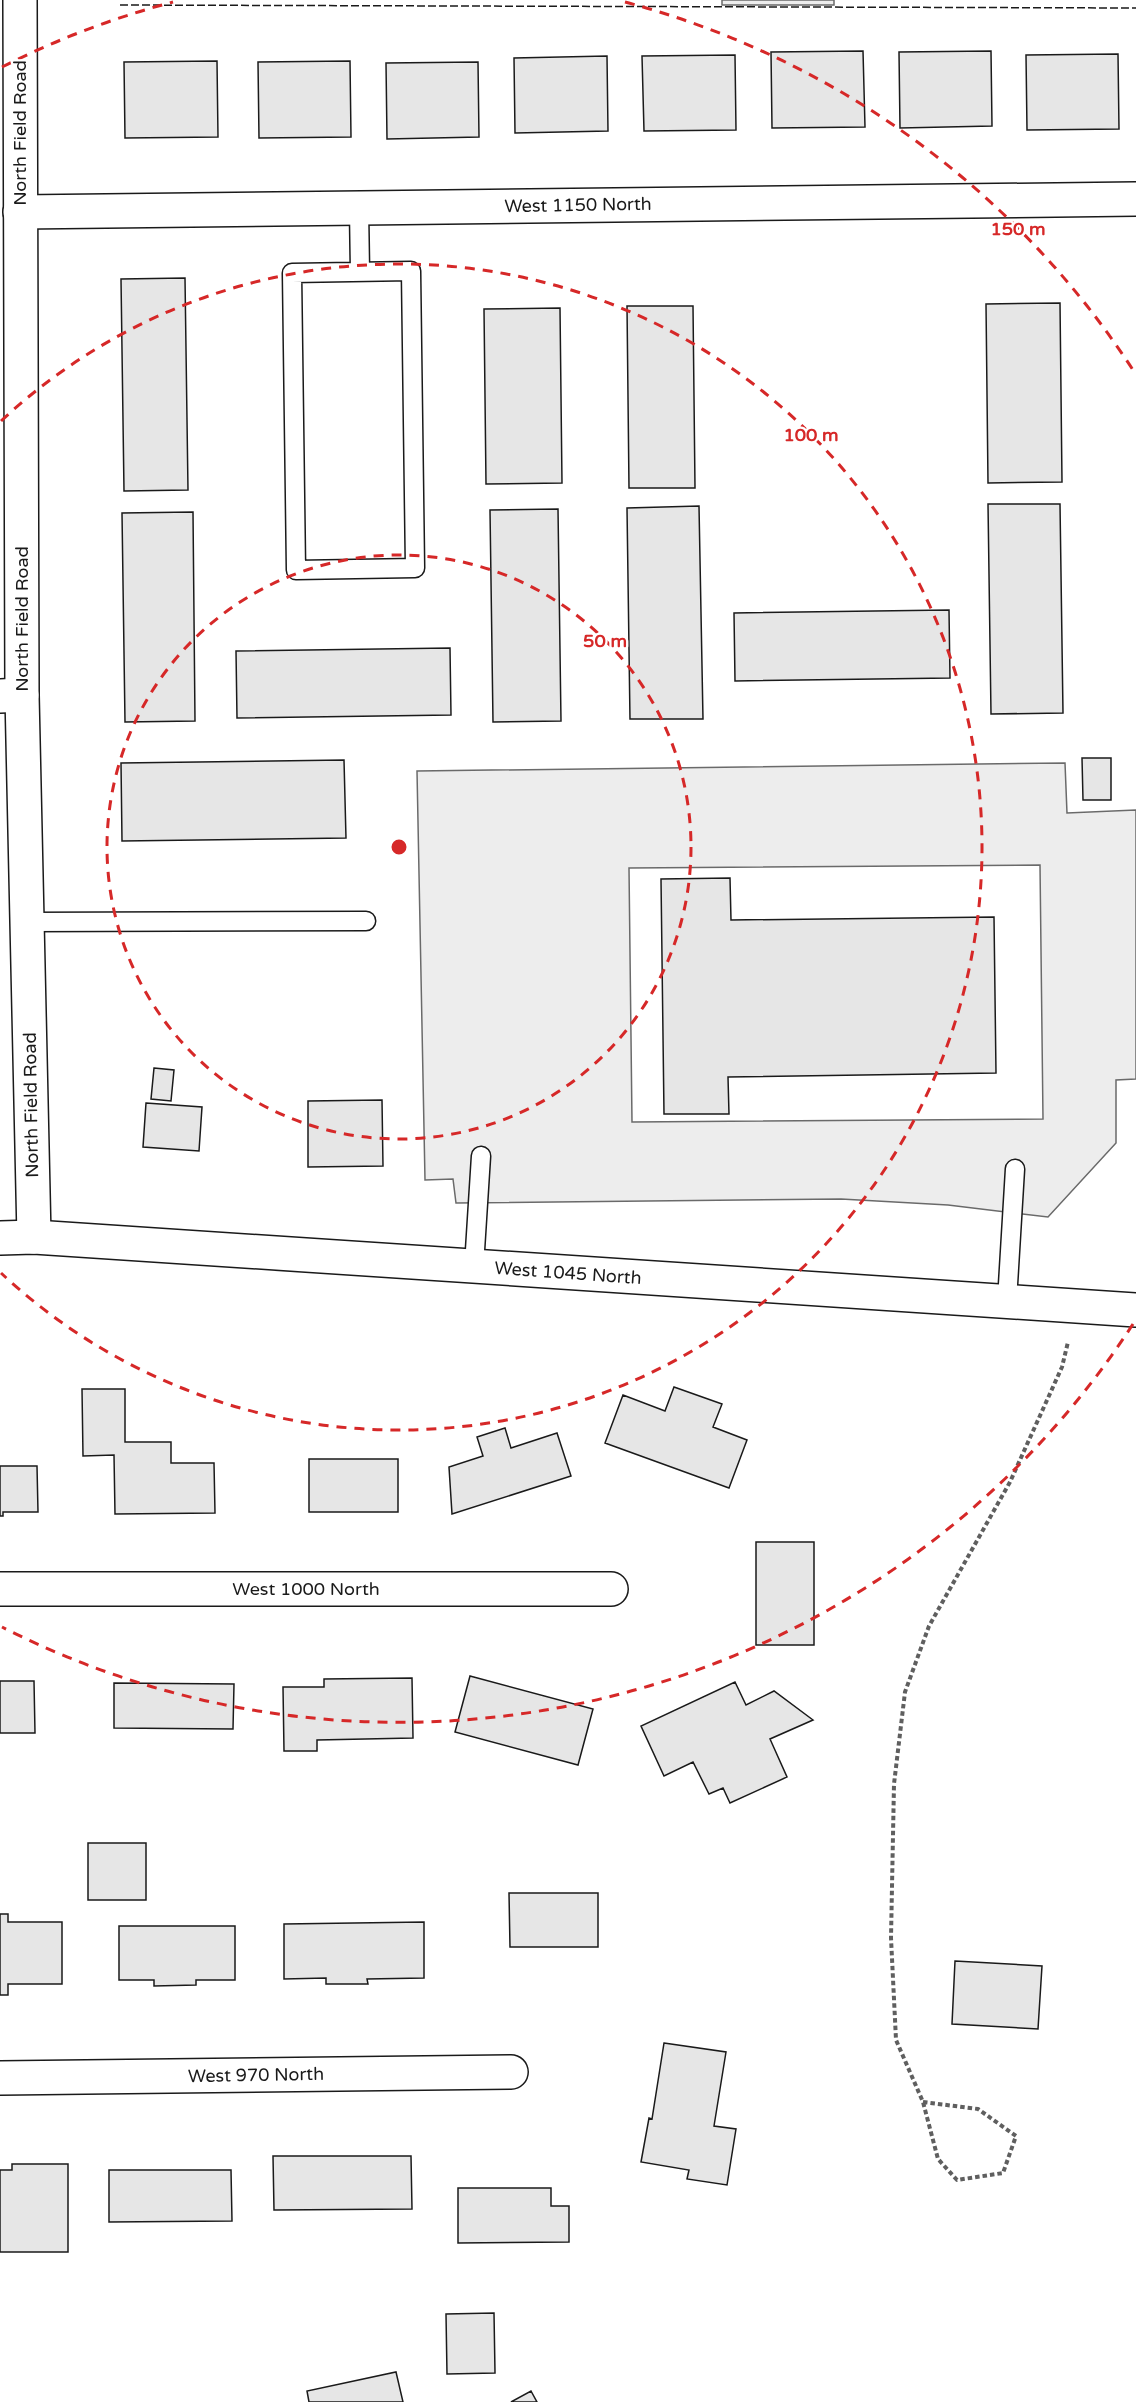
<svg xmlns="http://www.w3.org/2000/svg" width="1136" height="2402" viewBox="0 0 1136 2402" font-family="'Varela Round',sans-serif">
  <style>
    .parking { fill: #ededed; stroke: #6a6a6a; stroke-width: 1.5; fill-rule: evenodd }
    .building { fill: #e6e6e6; stroke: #1a1a1a; stroke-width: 1.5 }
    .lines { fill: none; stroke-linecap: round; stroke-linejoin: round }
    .service-casing { stroke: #1a1a1a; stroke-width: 21 }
    .minor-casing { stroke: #1a1a1a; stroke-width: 36 }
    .tertiary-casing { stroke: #1a1a1a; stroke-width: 36 }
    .secondary-casing { stroke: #1a1a1a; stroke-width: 36 }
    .path { stroke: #5f5f5f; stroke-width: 4; stroke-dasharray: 4.5 3; stroke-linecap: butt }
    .service { stroke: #fff; stroke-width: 18 }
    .minor { stroke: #fff; stroke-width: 33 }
    .tertiary { stroke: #fff; stroke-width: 33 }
    .secondary { stroke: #fff; stroke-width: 33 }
    .fence { stroke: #1a1a1a; stroke-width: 1.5; stroke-dasharray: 8 3; stroke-linecap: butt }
    .ring { fill: none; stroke: #d62828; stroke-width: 3; stroke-dasharray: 10 8 }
    .labels { text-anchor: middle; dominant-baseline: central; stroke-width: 4.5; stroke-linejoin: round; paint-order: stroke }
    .street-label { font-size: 18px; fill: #1a1a1a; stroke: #fff }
    .centre { fill: #d62828; stroke: #fff; stroke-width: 3 }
    .ring-label { font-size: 18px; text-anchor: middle; font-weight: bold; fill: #d62828; stroke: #fff; stroke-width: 4.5; stroke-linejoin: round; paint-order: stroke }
  </style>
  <rect width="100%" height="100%" fill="#fff"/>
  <path class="parking" d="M722 0H834V5H722Z
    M1065 763 1067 813 1136 810V1079L1116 1080V1143L1048 1217 948 1205 841 1199 456 1203 453 1179 425 1180 417 771ZM1040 865 1043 1119 632 1122 629 868Z"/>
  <path class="building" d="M863 51 865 127 772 128 771 52Z
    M991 51 992 126 900 128 899 52Z
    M1118 54 1119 129 1027 130 1026 55Z
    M735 55 736 130 644 131 642 56Z
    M607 56 608 131 515 133 514 58Z
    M217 61 218 137 125 138 124 62Z
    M350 61 351 137 259 138 258 62Z
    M478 62 479 137 387 139 386 63Z
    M185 278 188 490 124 491 121 279Z
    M1060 303 1062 482 988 483 986 304Z
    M627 306H693L695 488H629Z
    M560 308 562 483 486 484 484 309Z
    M988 504H1060L1063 713 991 714Z
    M699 506 703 719H630L627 508Z
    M558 509 561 721 493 722 490 510Z
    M193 512 195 721 125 722 122 513Z
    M949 610 950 678 735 681 734 613Z
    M450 648 451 715 237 718 236 651Z
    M1082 758H1111V800H1083Z
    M344 760 346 838 122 841 121 763Z
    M730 878 731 920 994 917 996 1073 728 1077 729 1114H664L661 879Z
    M154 1068 174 1070 171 1101 151 1099Z
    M382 1100 383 1166 308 1167V1101Z
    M146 1103 202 1107 199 1151 143 1147Z
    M674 1387 722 1404 713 1427 747 1440 729 1488 605 1443 623 1395 665 1411Z
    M82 1389H125V1442H171V1463H214L215 1513 115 1514 114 1455 83 1456Z
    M505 1428 511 1448 557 1433 571 1476 452 1514 449 1467 483 1456 477 1437Z
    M309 1459H398V1512H309Z
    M0 1466H37L38 1512H3V1516H0Z
    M756 1542H814V1645H756Z
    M470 1676 593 1709 578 1765 455 1732Z
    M412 1678 413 1738 317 1740V1751H284L283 1687H324V1679Z
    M0 1681H34L35 1733H0Z
    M735 1682 746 1705 774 1691 813 1720 770 1739 787 1777 730 1803 723 1788 709 1794 693 1762 664 1776 641 1726Z
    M114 1683 234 1684 233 1729 114 1728Z
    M88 1843H146V1900H88Z
    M509 1893H598V1947H510Z
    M0 1914H8V1922H62V1984H8V1995H0Z
    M424 1922V1978L367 1979 368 1984H326V1978L284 1979V1924Z
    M119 1926H235V1980H196V1985L154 1986V1980H119Z
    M955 1961 1042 1966 1038 2029 952 2024Z
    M664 2043 726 2052 714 2126 736 2129 727 2185 687 2179 689 2170 641 2162 649 2118 652 2119Z
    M273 2156H411L412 2209 274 2210Z
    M12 2164H68V2252H0V2170H12Z
    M109 2170H231L232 2221 109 2222Z
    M458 2188H551V2206H569V2242L458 2243Z
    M494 2313 495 2373 447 2374 446 2314Z
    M396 2372 403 2402H309L307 2391Z
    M531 2391 537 2402H511Z"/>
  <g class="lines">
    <defs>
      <path id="service" d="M359 208 360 272
        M411 271 415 568 296 570 292 273Z
        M28 922 366 921
        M474 1266 481 1156
        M1007 1301 1015 1169"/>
      <path id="minor" d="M20 212 1136 199
        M0 696 22 695
        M0 1589H611
        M0 2078 511 2072"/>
      <path id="tertiary" d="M20 0 22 695 34 1237"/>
      <path id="secondary" d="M0 1238 34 1237 1136 1310"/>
    </defs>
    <use href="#service" class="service-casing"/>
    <use href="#minor" class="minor-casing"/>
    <use href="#tertiary" class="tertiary-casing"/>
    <use href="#secondary" class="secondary-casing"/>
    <path class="path" d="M923 2102 978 2109 1016 2136 1003 2173 957 2180 938 2159 923 2102 896 2040 891 1938 894 1784 905 1692 929 1626 1010 1482 1062 1367 1068 1342"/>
    <use href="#service" class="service"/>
    <use href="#minor" class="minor"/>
    <use href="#tertiary" class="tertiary"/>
    <use href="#secondary" class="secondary"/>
    <path class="fence" d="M120 5 1136 8"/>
  </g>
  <g class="ring">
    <circle cx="399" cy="847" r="292"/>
    <path d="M1 421A583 583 0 1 1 1 1273"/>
    <path d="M1133 1324A875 875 0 0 1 2 1627M2 67A875 875 0 0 1 173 2M625 2A875 875 0 0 1 1133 370"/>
  </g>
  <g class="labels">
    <g class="street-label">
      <text transform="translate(20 133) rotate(-90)">North Field Road</text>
      <text transform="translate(578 205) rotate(-1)">West 1150 North</text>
      <text transform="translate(22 619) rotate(-90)">North Field Road</text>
      <text transform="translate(31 1105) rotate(-91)">North Field Road</text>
      <text transform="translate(568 1273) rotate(4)">West 1045 North</text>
      <text x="306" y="1589">West 1000 North</text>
      <text transform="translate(256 2075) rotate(-1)">West 970 North</text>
    </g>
  </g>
  <circle cx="399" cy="847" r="9" class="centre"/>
  <g class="ring-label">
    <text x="1018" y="235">150 m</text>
    <text x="811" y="441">100 m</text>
    <text x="605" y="647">50 m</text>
  </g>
</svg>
